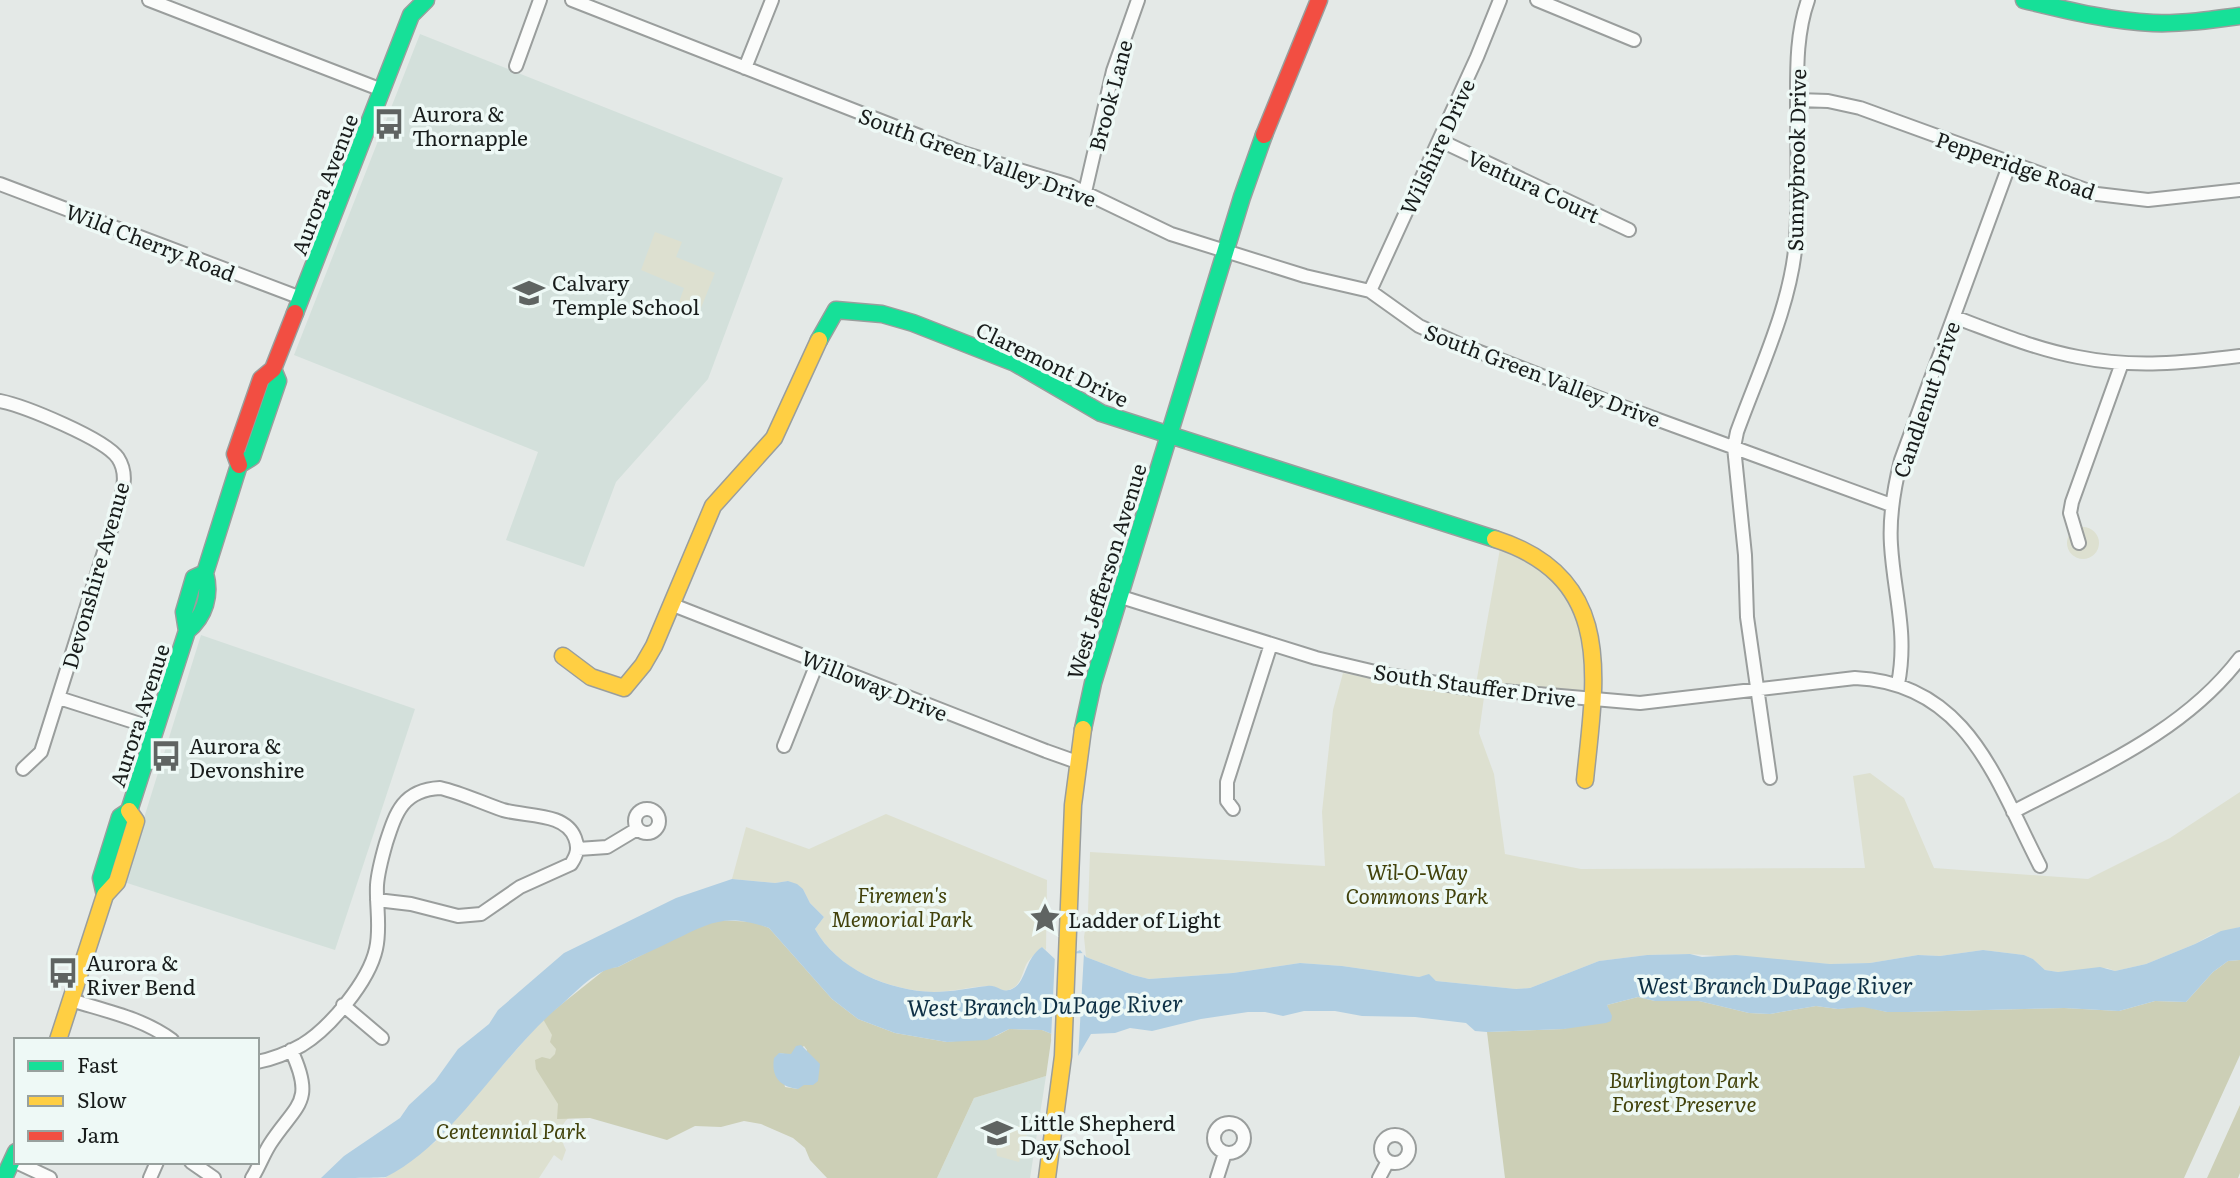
<svg xmlns="http://www.w3.org/2000/svg" width="2240" height="1178" viewBox="0 0 2240 1178" font-family="Literata,serif">
  <style>
    .built { fill: #d3e0db }
    .green { fill: #dde0d0 }
    .forest { fill: #cccfb6; fill-rule: evenodd }
    .water { fill: #b0cee2 }
    .pier { fill: #e4e9e7 }
    .lines { fill: none; stroke-linecap: round; stroke-linejoin: round }
    .street-casing { stroke: #9a9e9d; stroke-width: 16 }
    .fast-casing { stroke: #9a9e9d; stroke-width: 19 }
    .slow-casing { stroke: #9a9e9d; stroke-width: 19 }
    .jam-casing { stroke: #9a9e9d; stroke-width: 19 }
    .street { stroke: #fbfcfb; stroke-width: 12 }
    .fast { stroke: #16e098; stroke-width: 16 }
    .slow { stroke: #ffcf43; stroke-width: 16 }
    .jam { stroke: #f24e42; stroke-width: 16 }
    .labels { text-anchor: middle; dominant-baseline: central; stroke-width: 7; stroke-linejoin: round; paint-order: stroke }
    .street-label { font-size: 21px; fill: #181c1b; stroke: #eef9f6 }
    .poi-label { font-size: 21px; fill: #181c1b; stroke: #eef9f6; text-anchor: start }
    .park-label { font-size: 21px; font-style: italic; fill: #42420b; stroke: #eef9f6 }
    .water-label { font-size: 23px; font-style: italic; fill: #0d2f44; stroke: #eef9f6 }
  </style>
  <rect width="100%" height="100%" fill="#e4e9e7"/>
  <path class="built" d="M420 34 783 178 708 379 616 482 584 567 506 540 538 452 294 355Z
    M201 635 415 709 335 950 124 882Z
    M1046 1076 1030 1178H937L974 1098Z"/>
  <path class="green" d="M655 232 682 242 676 257 715 273 699 313 678 305 684 288 641 270Z
    M2067 543a16 16 0 1 1 32 0a16 16 0 1 1-32 0Z
    M1501 543 1566 585 1587 627 1589 697 1486 683 1479 733 1494 774 1505 854 1581 869 1865 868 1853 776 1870 773 1904 798 1934 868 2088 879 2170 838 2240 792V927L2211 935 2195 944 2146 964 2115 971 2107 968 2058 972 2045 970 2033 959 2024 955 1983 950 1940 956 1918 955 1870 963 1830 964 1690 954 1647 955 1599 961 1530 988 1516 989 1436 981 1429 975 1419 977 1342 966 1300 963 1233 973 1149 979 1133 975 1086 957 1084 937 1088 911 1090 852 1325 866 1322 812 1333 710 1343 673 1428 690 1474 695Z
    M886 814 1047 880 1046 950 1042 947C1037 952 1031 957 1027 963 1022 972 1022 984 1011 989 1001 994 997 985 987 986 970 987 950 992 933 992 888 990 838 970 815 929L824 917 810 903 803 889 788 881 775 883 732 879 746 827 809 849Z
    M546 1016 594 1115C587 1115 576 1114 570 1117 558 1125 560 1139 566 1150L562 1161 554 1155 539 1178H385L435 1142Z
    M1021 1125 1029 1127 1019 1162 997 1156 996 1147 999 1136Z"/>
  <path class="forest" d="M718 920 754 922 769 928 832 999 858 1019 895 1033 947 1042 996 1036 1009 1029 1042 1030 1052 1034 1046 1076 974 1098 937 1178H827L810 1160 805 1148 793 1138 761 1124 744 1121 721 1127 695 1126 667 1140 590 1118 557 1119 558 1104 536 1069 535 1060 542 1057 550 1059 555 1054 556 1049 550 1042 552 1035 543 1019 607 968 618 967 689 931ZM804 1046 807 1050 798 1089 785 1087 779 1053 791 1055Z
    M2240 960V1055L2184 1178H1505L1487 1032 1564 1029 1609 1012 1607 1005 1638 997 1655 1001H1699L1749 1013 1770 1014 1816 1006 1838 1009 1863 1006 1887 1012H1908L2064 1008 2119 1011 2155 1001 2186 1002 2213 972 2228 961Z
    M2240 1105V1173L2238 1178H2207Z"/>
  <path class="water" d="M732 879 775 883 788 881 797 884 803 889 810 903 824 917 815 929C837 969 889 991 934 992 951 992 970 988 987 986 998 984 1001 994 1012 989 1027 982 1024 959 1042 947L1057 961 1080 950 1086 957 1133 975 1149 979 1233 973 1300 963 1342 966 1419 977 1429 974 1436 981 1516 989 1530 988 1599 961 1647 955 1690 954 1702 957 1736 955 1830 964 1870 963 1918 955 1940 956 1983 950 2024 955 2033 959 2045 970 2058 972 2100 967 2115 971 2146 964 2195 944 2221 931 2240 927V960L2228 961 2213 972 2186 1002 2155 1001 2119 1011 2064 1008 1908 1012H1887L1863 1007 1838 1009 1816 1006 1770 1014 1749 1013 1699 1001H1655L1638 997 1607 1005 1612 1016 1611 1021 1606 1023 1564 1029 1487 1032 1475 1031 1466 1023 1415 1017 1362 1016 1335 1011H1304L1283 1016 1265 1012H1248L1201 1019 1152 1031 1130 1028 1115 1033 1091 1034 1078 1056 1052 1034 1042 1030 1009 1029 987 1040 947 1042 895 1033 858 1019 832 999 769 928C726 913 711 922 674 940 655 950 636 957 618 967 595 970 578 990 561 1005 501 1054 453 1144 386 1177 377 1178 334 1178 321 1178L344 1156 400 1118 409 1105 435 1081 458 1049 489 1024 498 1010 564 953 676 898Z
    M801 1045 820 1064 818 1081 813 1085H804L798 1089C780 1087 771 1077 774 1058L779 1053 791 1054 796 1046Z"/>
  <path class="pier" d="M1084 953 1078 1059H1075L1061 1052 1051 1039 1055 955 1058 957 1063 954Z"/>
  <g class="lines">
    <defs>
      <path id="street" d="M149 0 382 90
        M572 0 963 153 1069 185 1171 234 1305 276 1370 291 1419 326 1459 344 1604 400 1891 505
        M1537 0 1634 40
        M516 66 540 0
        M745 68 772 0
        M1797 100 1828 101 1860 108 2097 194 2148 200 2240 190
        M1439 140 1629 230
        M0 184 301 298
        M1085 192 1113 71 1138 0
        M1370 291 1477 57 1500 0
        M1954 317C1995 332 2035 349 2078 357 2132 368 2185 363 2240 356
        M0 401C25 406 105 439 118 458 127 472 124 486 120 501L41 752 23 769
        M2079 543 2070 513 2072 502 2122 363
        M1118 596 1316 658 1388 675 1468 688 1640 703 1855 678C1968 683 1996 781 2040 866
        M673 605 1046 751 1077 762
        M1898 684C1908 633 1894 595 1891 545 1889 515 1894 488 1901 460L2010 163
        M59 698 156 729
        M784 746 818 661
        M1770 778 1747 617 1745 555 1734 447 1737 432C1759 371 1792 303 1796 239 1799 194 1797 150 1797 105 1797 70 1796 34 1808 0
        M635 821a12 12 0 1 1 24 0a12 12 0 1 1-24 0Z
        M1233 809 1227 801V782L1271 644
        M2013 812C2094 769 2183 733 2240 658
        M578 849 607 847 637 829
        M71 1000C106 1011 142 1018 172 1040
        M343 1005 382 1038
        M257 1062C273 1059 288 1053 302 1045 330 1028 369 981 376 949 381 928 376 906 377 885 378 871 382 857 386 843 396 812 403 790 440 788 462 793 482 803 503 810 526 817 565 812 575 838 579 848 577 855 571 864L520 887 481 914 458 916 411 904 377 900
        M1214 1138a15 15 0 1 1 30 0a15 15 0 1 1-30 0Z
        M1381 1149a14 14 0 1 1 28 0a14 14 0 1 1-28 0Z
        M16 1162 50 1178
        M191 1162 214 1178
        M150 1178 157 1162
        M252 1178C259 1167 263 1155 270 1144 296 1104 316 1103 291 1050
        M1217 1178 1225 1153
        M1379 1178 1388 1161"/>
      <path id="fast" d="M2024 0C2066 10 2109 21 2153 23 2182 24 2211 20 2240 16
        M295 313 411 15 426 0
        M819 340 836 310 882 314 913 323 1015 363 1101 413 1495 539
        M187 631C205 616 211 595 205 573L239 465 252 457 278 381 273 369
        M1083 729 1093 683 1242 197 1264 135
        M105 895 101 878 120 817 129 811 187 631 184 612 194 578 205 573
        M4 1178 16 1152"/>
      <path id="slow" d="M1495 539C1617 578 1595 679 1585 780
        M563 656 591 677 624 688 643 665 654 646 713 506 774 438 819 340
        M58 1040 105 895 117 882 136 821 129 811
        M1047 1178 1063 1056 1073 805 1083 729"/>
      <path id="jam" d="M1264 135 1319 0
        M239 465 235 454 261 379 273 369 295 313"/>
    </defs>
    <use href="#street" class="street-casing"/>
    <use href="#fast" class="fast-casing"/>
    <use href="#slow" class="slow-casing"/>
    <use href="#jam" class="jam-casing"/>
    <use href="#street" class="street"/>
    <use href="#fast" class="fast"/>
    <use href="#slow" class="slow"/>
    <use href="#jam" class="jam"/>
  </g>
  <defs>
    <symbol id="bus-bare" viewBox="-9 -9 18 18"><path d="M-5-6H5V4H4V6H2V4H-2V6H-4V4H-5ZM-3.5-4V0h7V-4ZM-3.5 1.2v1.5H-2V1.2ZM2 1.2v1.5H3.5V1.2Z" fill="#5f6462" stroke="#eef9f6" stroke-width="2.5" paint-order="stroke"/></symbol>
    <symbol id="school-bare" viewBox="-9 -9 18 18"><path d="M0-5L7-2L0 1L-7-2ZM-4 1L0 2.5L4 1V4Q0 6-4 4Z" fill="#5f6462" stroke="#eef9f6" stroke-width="2.5" paint-order="stroke"/></symbol>
    <symbol id="sight-bare" viewBox="-9 -9 18 18"><path d="M0-6L1.8-2.2L6-1.7L2.9 1.2L3.7 5.4L0 3.3L-3.7 5.4L-2.9 1.2L-6-1.7L-1.8-2.2Z" fill="#5f6462" stroke="#eef9f6" stroke-width="2.5" paint-order="stroke"/></symbol>
  </defs>
  <g fill-rule="evenodd">
    <use href="#bus-bare" x="367" y="102" width="44" height="44"/>
    <use href="#school-bare" x="507" y="271" width="44" height="44"/>
    <use href="#bus-bare" x="144" y="734" width="44" height="44"/>
    <use href="#sight-bare" x="1023" y="896" width="44" height="44"/>
    <use href="#bus-bare" x="41" y="951" width="44" height="44"/>
    <use href="#school-bare" x="975" y="1111" width="44" height="44"/>
  </g>
  <g class="labels">
    <g class="street-label">
      <text transform="translate(1109 95) rotate(-75)">Brook Lane</text>
      <text transform="translate(1436 146) rotate(-65)">Wilshire Drive</text>
      <text transform="translate(978 156) rotate(20)">South Green Valley Drive</text>
      <text transform="translate(1795 160) rotate(-89)">Sunnybrook Drive</text>
      <text transform="translate(2016 164) rotate(19)">Pepperidge Road</text>
      <text transform="translate(323 184) rotate(-69)">Aurora Avenue</text>
      <text transform="translate(1534 185) rotate(25)">Ventura Court</text>
      <text transform="translate(151 241) rotate(21)">Wild Cherry Road</text>
      <text transform="translate(1053 363) rotate(26)">Claremont Drive</text>
      <text transform="translate(1543 374) rotate(21)">South Green Valley Drive</text>
      <text transform="translate(1925 399) rotate(-71)">Candlenut Drive</text>
      <text transform="translate(1105 571) rotate(-73)">West Jefferson Avenue</text>
      <text transform="translate(94 575) rotate(-74)">Devonshire Avenue</text>
      <text transform="translate(875 684) rotate(22)">Willoway Drive</text>
      <text transform="translate(1475 684) rotate(8)">South Stauffer Drive</text>
      <text transform="translate(138 715) rotate(-72)">Aurora Avenue</text>
    </g>
    <g class="poi-label">
      <text x="412" y="112">Aurora &amp;<tspan x="412" dy="24">Thornapple</tspan></text>
      <text x="552" y="281">Calvary<tspan x="552" dy="24">Temple School</tspan></text>
      <text x="189" y="744">Aurora &amp;<tspan x="189" dy="24">Devonshire</tspan></text>
      <text x="1068" y="918">Ladder of Light</text>
      <text x="86" y="961">Aurora &amp;<tspan x="86" dy="24">River Bend</tspan></text>
      <text x="1020" y="1121">Little Shepherd<tspan x="1020" dy="24">Day School</tspan></text>
    </g>
    <g class="park-label">
      <text x="1417" y="870">Wil-O-Way<tspan x="1417" dy="24">Commons Park</tspan></text>
      <text x="902" y="893">Firemen's<tspan x="902" dy="24">Memorial Park</tspan></text>
      <text x="1684" y="1078">Burlington Park<tspan x="1684" dy="24">Forest Preserve</tspan></text>
      <text x="511" y="1129">Centennial Park</text>
    </g>
    <g class="water-label">
      <text x="1775" y="984">West Branch DuPage River</text>
      <text transform="translate(1045 1004) rotate(-1)">West Branch DuPage River</text>
    </g>
  </g>
  <rect x="14" y="1038" width="245" height="126" fill="#eef9f6" stroke="#98a19e" stroke-width="2"/>
  <rect x="28" y="1061" width="35" height="10" fill="#16e098" stroke="#98a19e" stroke-width="2"/>
  <text x="77" y="1073" font-size="21" fill="#181c1b">Fast</text>
  <rect x="28" y="1096" width="35" height="10" fill="#ffcf43" stroke="#98a19e" stroke-width="2"/>
  <text x="77" y="1108" font-size="21" fill="#181c1b">Slow</text>
  <rect x="28" y="1131" width="35" height="10" fill="#f24e42" stroke="#98a19e" stroke-width="2"/>
  <text x="77" y="1143" font-size="21" fill="#181c1b">Jam</text>
</svg>
